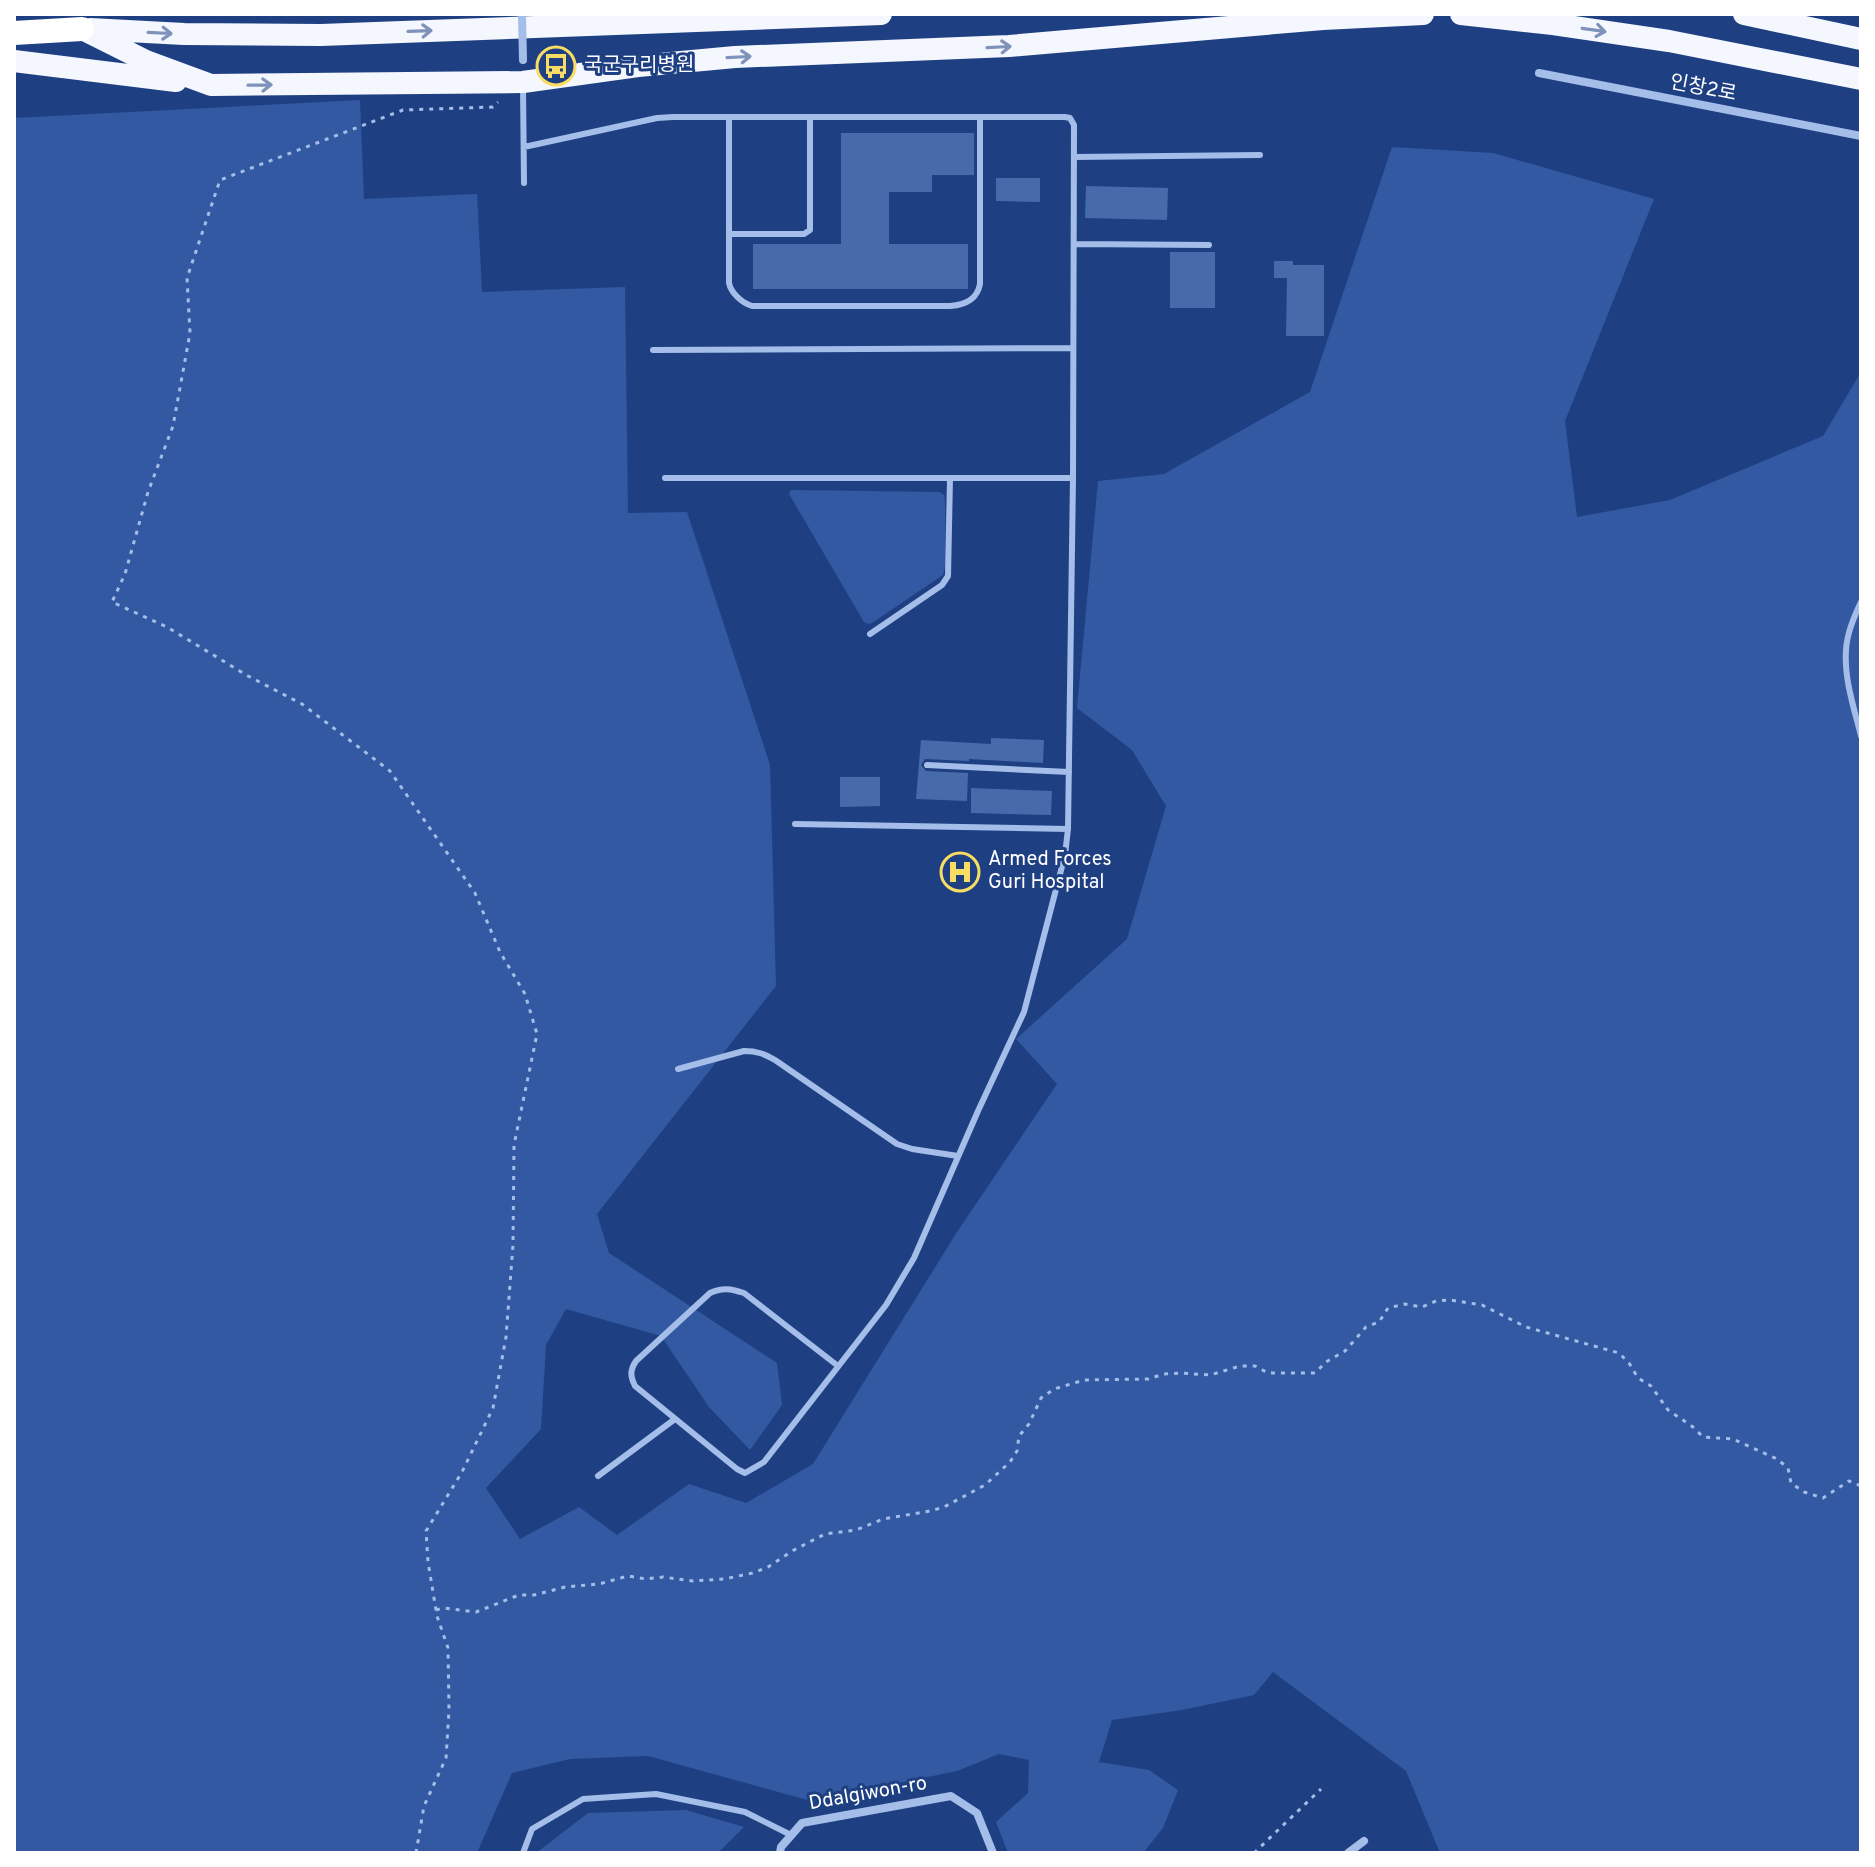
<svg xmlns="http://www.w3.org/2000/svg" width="1875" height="1867" viewBox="0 0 1875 1867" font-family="Overpass,'Noto Sans KR',sans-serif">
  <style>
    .green { fill: #3259a1 }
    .building { fill: #476aab }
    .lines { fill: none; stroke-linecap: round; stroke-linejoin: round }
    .path { stroke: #a5bde9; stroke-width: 3; stroke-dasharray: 4 6; stroke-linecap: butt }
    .service { stroke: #a5bde9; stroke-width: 6 }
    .minor { stroke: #a5bde9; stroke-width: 8 }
    .trunk { stroke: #f4f7fe; stroke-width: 22 }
    .motorway { stroke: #fff; stroke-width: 24 }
    .minor-bridge { stroke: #a5bde9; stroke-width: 8 }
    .oneway { stroke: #7e92ba }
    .labels { text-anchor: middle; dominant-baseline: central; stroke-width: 6; stroke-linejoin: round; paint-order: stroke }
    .poi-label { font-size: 20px; fill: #fff; stroke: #1e4083; text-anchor: start }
    .street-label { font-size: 20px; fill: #fff; stroke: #1e4083 }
  </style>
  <rect width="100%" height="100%" fill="#1e4083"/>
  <path class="green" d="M360 100 364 199 477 194 482 292 625 287 628 513 687 512 770 765 776 986 597 1214 609 1253 777 1363 782 1405 750 1450 709 1407 661 1336 566 1309 546 1345 541 1429 486 1488 520 1539 579 1507 617 1535 689 1484 746 1503 813 1464 957 1232 1057 1084 1016 1039 1127 939 1166 806 1132 750 1077 708 1098 481 1164 474 1310 392 1392 147 1493 153 1654 199 1565 421 1577 517 1670 500 1823 436 1861 372V1853H1440L1406 1771 1273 1672 1254 1695 1182 1710 1112 1720 1099 1762 1149 1770 1178 1790 1163 1828 1143 1853H1008L996 1822 1028 1793 1029 1760 999 1754 957 1771 811 1801 648 1756 570 1759 512 1773 477 1853H14V118Z
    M793 490 940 492 944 495 945 500 946 564 943 575 872 623 868 624 864 622 789 494 790 491Z
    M686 1810 744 1827 718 1853H536L588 1813Z"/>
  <path class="building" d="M841 133H974V175H932V192H889V244H968V289H753V244H841Z
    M996 178H1040V202L996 201Z
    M1086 186 1168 188 1167 220 1085 218Z
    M1170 252H1215V308H1170Z
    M1274 261H1293V265H1324V336H1286L1287 278H1274Z
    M991 738 1044 740 1043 763 969 759V761L925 759 921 765 926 771 968 773 967 801 916 799 921 740 991 744Z
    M840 777H880V806L840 807Z
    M971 788 1052 791 1051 815 971 813Z"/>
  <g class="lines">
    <path class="path" d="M436 1610 443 1608 476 1612 519 1595H534L565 1587 599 1584 628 1576 646 1579 663 1577 693 1581 724 1579 753 1573 768 1567 794 1550 825 1534 856 1530 883 1519 930 1511 944 1507 985 1485 1010 1462 1017 1451 1019 1436 1029 1424 1041 1398 1054 1389 1084 1380 1148 1379 1164 1374 1181 1373 1210 1375 1240 1366H1255L1268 1373H1315L1326 1362 1345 1351 1366 1327 1379 1322 1388 1308 1405 1304 1422 1307 1436 1301 1450 1300 1482 1305 1526 1327 1619 1353 1629 1363 1638 1378 1651 1386 1668 1410 1693 1427 1703 1437 1733 1439 1777 1459 1788 1468 1791 1483 1804 1492 1823 1498 1849 1481 1861 1486
      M416 1853 424 1806 446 1758 449 1711 448 1648 437 1616 428 1562 426 1531 462 1472 493 1408 506 1337 513 1245 514 1145 537 1034 525 994 500 952 475 893 390 771 302 704 248 676 167 627 112 602 125 574 148 492 173 426 190 333 187 278 220 180 403 110 493 107 498 102
      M1254 1853 1321 1789"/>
    <path class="service" d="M523 86 524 183
      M729 117V283C731 293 742 303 752 306H950C965 305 977 300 980 284V117
      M524 147 657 118 673 117H1065L1070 118 1074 125 1073 478 1068 829 1065 855 1024 1012 978 1111 914 1258 886 1305 764 1462 745 1473 737 1469 635 1386C630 1376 630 1370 636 1361L710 1293C723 1287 731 1289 744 1293L838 1366
      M1074 157 1260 155
      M729 234H804L810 230V117
      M1074 244 1209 245
      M653 350 1073 348
      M665 478H1073
      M1861 602C1854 617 1847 633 1846 650 1844 679 1854 708 1861 736
      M870 634 942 585 948 576 950 478
      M927 765 1069 772
      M795 824 1068 829
      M678 1069 744 1051C757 1051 765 1054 775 1060L897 1144 912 1149 958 1156
      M598 1476 675 1419
      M523 1853 532 1829 583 1799 656 1794 745 1812 791 1835"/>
    <path class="minor" d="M1539 73 1861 136
      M780 1853 781 1847 802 1823 951 1796 977 1813 993 1853
      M1348 1853 1364 1841"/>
    <path class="trunk" d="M1461 14 1553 24 1669 41 1861 79
      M1744 14 1861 39
      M82 29 146 61 211 85 523 82 638 66 735 57 1009 46 1323 19 1423 14
      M90 29 184 34 321 35 881 14
      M14 61 176 81"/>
    <path class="motorway" d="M14 33 82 29"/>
    <path class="minor-bridge" d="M522 14 523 60"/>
  </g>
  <defs><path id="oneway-shaft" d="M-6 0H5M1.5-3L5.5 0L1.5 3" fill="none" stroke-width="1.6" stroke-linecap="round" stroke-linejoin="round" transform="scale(2)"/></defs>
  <g class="oneway">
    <use href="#oneway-shaft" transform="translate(1594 30) rotate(8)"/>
    <use href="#oneway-shaft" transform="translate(420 31) rotate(-2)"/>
    <use href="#oneway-shaft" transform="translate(160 33) rotate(3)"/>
    <use href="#oneway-shaft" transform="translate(999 47) rotate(-3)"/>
    <use href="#oneway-shaft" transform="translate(739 57) rotate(-3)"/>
    <use href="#oneway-shaft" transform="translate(260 85) rotate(-1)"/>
  </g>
  <defs>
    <symbol id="bus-ring" viewBox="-11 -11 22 22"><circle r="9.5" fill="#1e4083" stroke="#f8dc64" stroke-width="1.5"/><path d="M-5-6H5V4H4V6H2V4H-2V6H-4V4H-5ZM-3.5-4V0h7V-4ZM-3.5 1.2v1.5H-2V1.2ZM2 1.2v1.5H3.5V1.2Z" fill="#f8dc64"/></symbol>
    <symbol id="hospital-ring" viewBox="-11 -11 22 22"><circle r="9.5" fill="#1e4083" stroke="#f8dc64" stroke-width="1.5"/><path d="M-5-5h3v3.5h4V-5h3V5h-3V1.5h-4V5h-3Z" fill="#f8dc64"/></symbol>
  </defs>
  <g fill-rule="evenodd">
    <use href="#bus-ring" x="534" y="44" width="44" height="44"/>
    <use href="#hospital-ring" x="938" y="850" width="44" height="44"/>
  </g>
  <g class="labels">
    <g class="poi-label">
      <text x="584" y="66">국군구리병원</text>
      <text x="988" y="860">Armed Forces<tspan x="988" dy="23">Guri Hospital</tspan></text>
    </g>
    <g class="street-label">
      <text transform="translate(1703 89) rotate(11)">인창2로</text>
      <text transform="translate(868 1794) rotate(-10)">Ddalgiwon-ro</text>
    </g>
  </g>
  <rect width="1875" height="1867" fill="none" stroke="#ffffff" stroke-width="32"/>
</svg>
